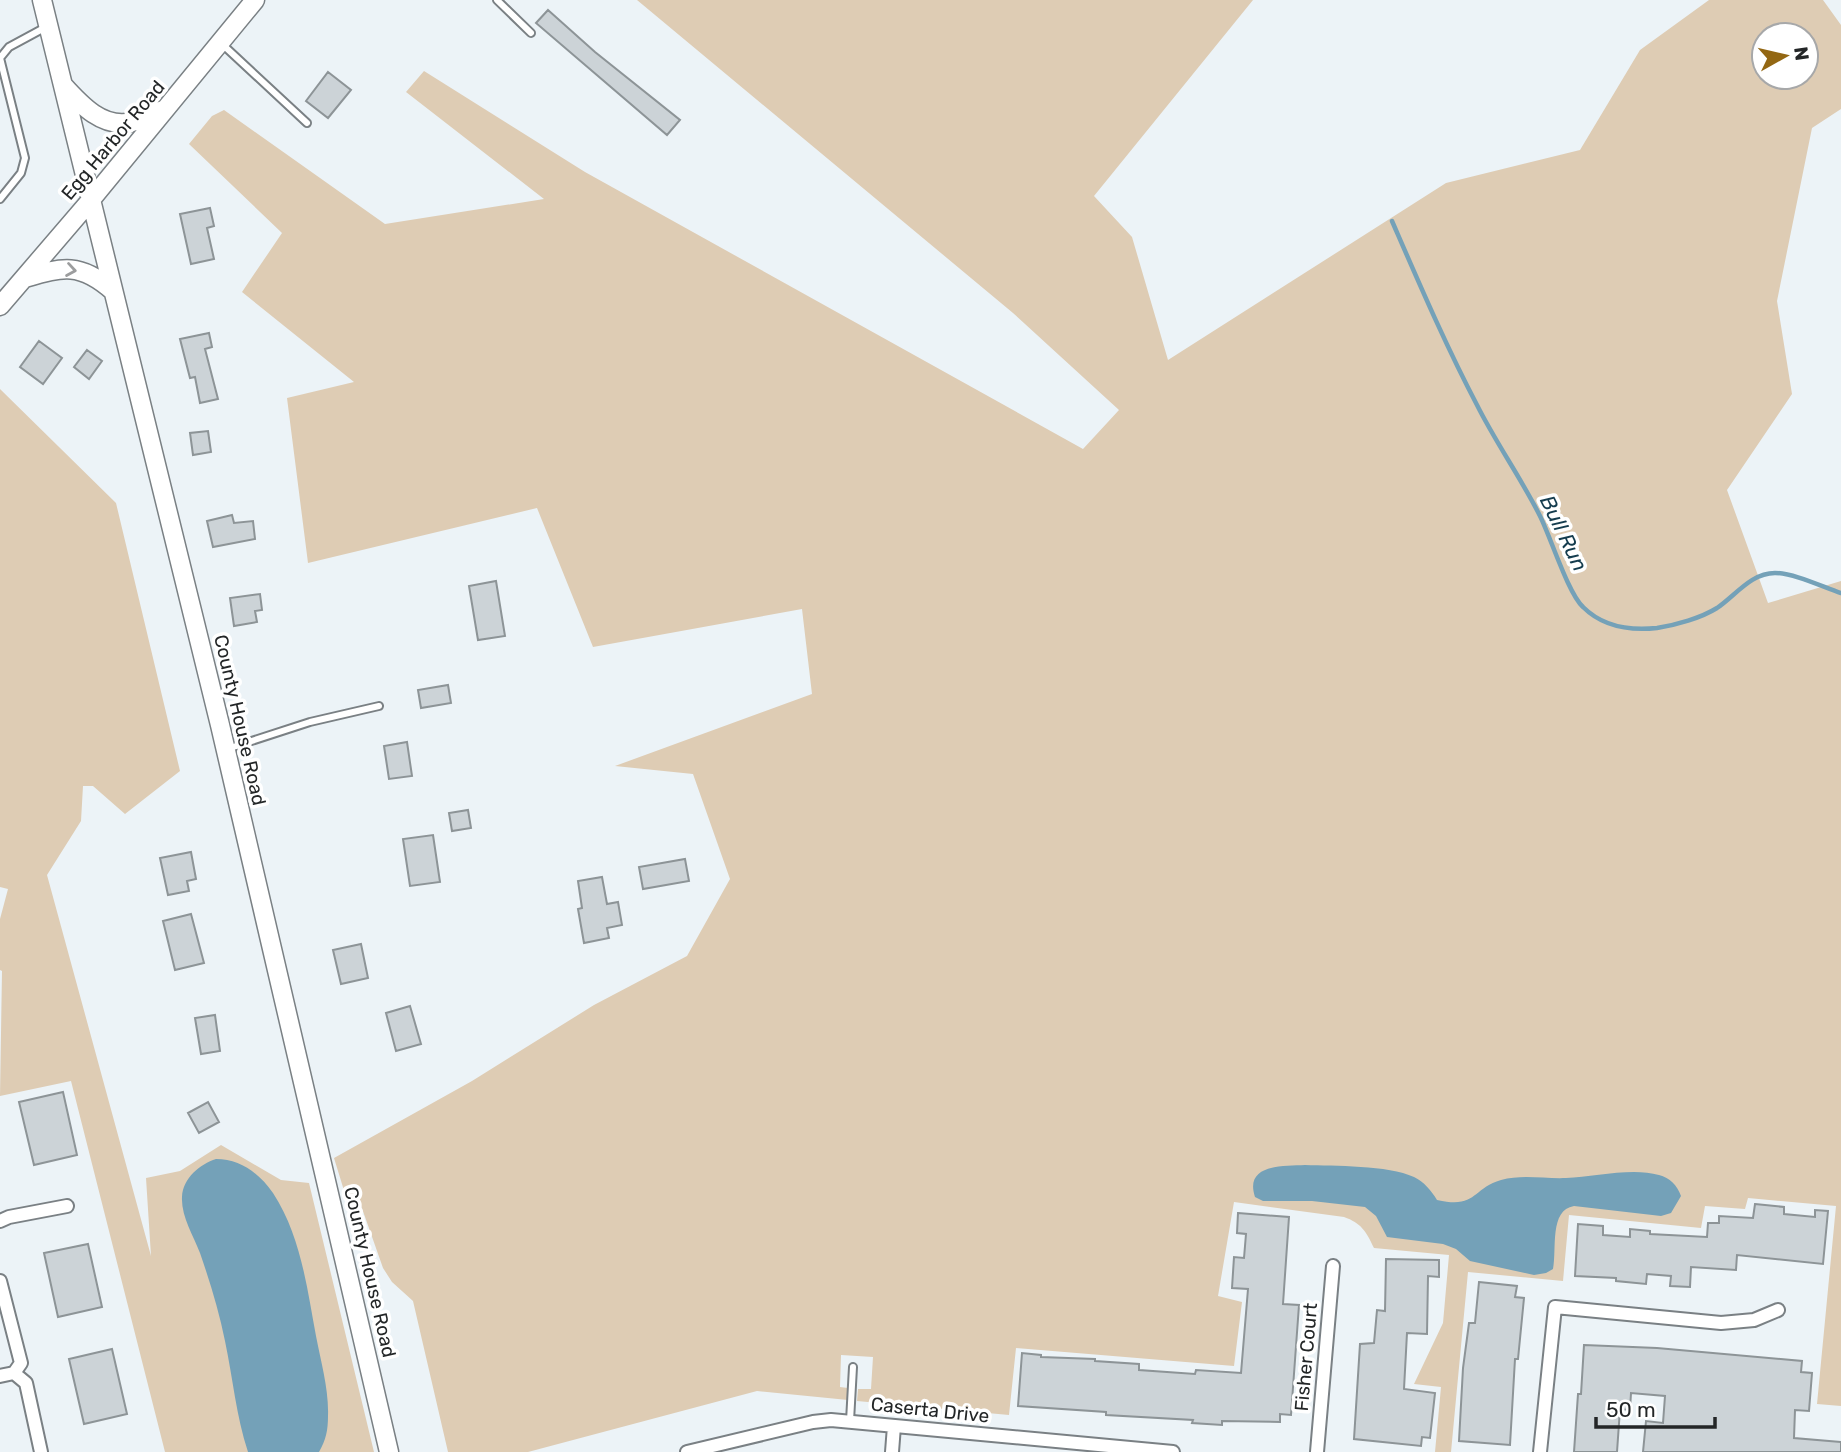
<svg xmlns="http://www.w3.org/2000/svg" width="1841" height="1452" viewBox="0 0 1841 1452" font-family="Rubik,sans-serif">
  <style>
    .green { fill: #deccb4; fill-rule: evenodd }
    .water { fill: #74a1b8 }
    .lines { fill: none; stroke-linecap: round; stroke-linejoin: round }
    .stream { stroke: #74a1b8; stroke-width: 4.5 }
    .building { fill: #ccd3d7; stroke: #8d9497; stroke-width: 2 }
    .lane-casing { stroke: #7a8084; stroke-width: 10 }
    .street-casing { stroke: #7a8084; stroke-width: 16 }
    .secondary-casing { stroke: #7a8084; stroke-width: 21 }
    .lane { stroke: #fff; stroke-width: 6 }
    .street { stroke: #fff; stroke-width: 12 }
    .secondary { stroke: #fff; stroke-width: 18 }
    .oneway { stroke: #9c9d9e }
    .labels { text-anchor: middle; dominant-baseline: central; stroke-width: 7; stroke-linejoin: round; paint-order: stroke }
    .street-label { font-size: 19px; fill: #232627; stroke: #fff }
    .water-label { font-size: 21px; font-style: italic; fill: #143c4e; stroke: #fff }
  </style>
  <rect width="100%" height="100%" fill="#ecf3f7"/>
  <path class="green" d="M637 0H1253L1094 196 1132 237 1168 360 1446 183 1580 150 1640 50 1709 0H1823L1841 25V109L1812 128 1777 301 1792 394 1727 490 1768 603 1841 581V1406L1817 1404 1836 1206 1748 1198 1745 1209 1705 1206 1701 1228 1569 1215 1563 1281 1468 1272 1451 1452H1435L1441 1387 1414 1384 1443 1323 1449 1255 1374 1248C1366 1231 1361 1223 1344 1217L1234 1202 1218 1296 1242 1302 1234 1366 1016 1348 1009 1415 857 1401 858 1389H871L873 1357 841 1355 840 1387 848 1388V1400L757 1391 528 1452H448L413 1301 392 1282 383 1268 358 1197 352 1193 346 1197 334 1158 472 1081 594 1005 687 956 730 879 693 774 615 766 812 694 802 609 593 647 537 508 308 563 287 398 354 382 242 292 282 233 189 144 212 116 224 110 385 224 544 199 406 92 424 71 585 172 1083 449 1119 410 1013 313ZM1764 35H1806V77H1764Z
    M0 389 116 503 180 771 125 814 93 786H83L81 821 47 875 151 1256 146 1178 180 1171 221 1145 281 1180 309 1183 374 1452H165L71 1081 0 1096 2 971 0 970V919L8 889 0 887Z"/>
  <path class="water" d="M216 1159C240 1159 259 1173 273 1193 301 1236 307 1288 316 1336 321 1362 329 1390 328 1416 328 1430 326 1440 319 1452H248C236 1415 233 1379 225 1341 219 1311 210 1282 200 1253 193 1235 181 1216 182 1197 183 1178 200 1164 216 1159Z
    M1305 1165C1334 1166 1388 1165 1414 1177 1424 1182 1431 1190 1437 1200 1477 1209 1471 1189 1501 1180 1522 1174 1545 1179 1566 1178 1594 1177 1632 1167 1659 1175 1670 1178 1677 1185 1681 1196L1671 1213 1661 1216 1574 1206C1549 1210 1557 1249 1553 1269L1546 1273 1534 1275 1470 1261 1456 1249 1443 1244 1387 1237 1376 1216 1365 1207 1312 1201H1263L1255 1197C1244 1164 1283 1166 1305 1165Z"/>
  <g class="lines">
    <path class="stream" d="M1392 221C1419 283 1446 346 1477 405 1496 443 1521 478 1540 516 1551 538 1568 593 1583 607 1603 627 1629 631 1657 628 1676 625 1701 618 1717 608 1736 595 1751 573 1775 573 1794 573 1823 587 1841 593"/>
  </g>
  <path class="building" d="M548 10 595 52 680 120 667 135 536 23Z
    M328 72 351 90 328 118 306 101Z
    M210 208 214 226 207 228 214 259 191 264 180 214Z
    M209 333 212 347 205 349 218 399 200 403 195 377 190 378 180 339Z
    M39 341 62 358 43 384 20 367Z
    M87 350 102 361 89 379 74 367Z
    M208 431 211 452 193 455 190 433Z
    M232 515 234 523 253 521 255 539 213 547 207 521Z
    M496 581 505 636 478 640 469 586Z
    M260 594 262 610 255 611 257 622 234 626 230 598Z
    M448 685 451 703 421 708 418 690Z
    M407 742 412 776 389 779 384 746Z
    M468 810 471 828 452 831 449 813Z
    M433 835 440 882 410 886 403 839Z
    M191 852 196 879 187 881 189 891 168 895 160 858Z
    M685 859 689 881 643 889 639 867Z
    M602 877 607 904 618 902 622 925 607 928 609 938 584 943 578 909 582 908 578 881Z
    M191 914 204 963 175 970 163 921Z
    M361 944 368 978 341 984 333 950Z
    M410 1006 421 1044 396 1051 386 1013Z
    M215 1015 220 1051 201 1054 195 1018Z
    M63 1092 77 1155 34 1165 19 1102Z
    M208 1102 219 1122 199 1133 188 1113Z
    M1755 1204 1784 1207V1214L1815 1217V1210L1828 1211 1823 1264 1737 1255 1736 1270 1691 1267 1690 1287 1670 1286 1671 1276 1647 1274 1646 1284 1616 1281V1278L1575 1276 1578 1224 1603 1226V1235L1630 1237V1229L1650 1231V1234L1707 1237 1708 1223H1719V1216L1753 1218Z
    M1238 1213 1289 1217 1283 1304 1299 1305 1291 1415 1280 1414V1422L1222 1421V1425L1192 1423 1193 1420 1106 1415V1412L1018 1406 1022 1353 1041 1355V1357L1095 1359V1361L1139 1364V1370L1195 1374 1196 1370 1241 1373 1248 1289 1232 1288 1234 1257 1244 1258 1246 1234 1237 1233Z
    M88 1244 102 1307 58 1317 44 1253Z
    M1386 1259 1439 1260V1277L1428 1276 1427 1334 1407 1333 1404 1389 1435 1393 1430 1438 1422 1437 1421 1446 1354 1439 1360 1344 1374 1343 1377 1310 1385 1311Z
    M1479 1282 1517 1286 1515 1297 1524 1298 1518 1359H1515L1510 1445 1459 1441 1463 1368 1469 1323H1475Z
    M1584 1345 1657 1348 1802 1361 1801 1372 1812 1373 1809 1411 1795 1410 1794 1438 1841 1442V1452H1643L1646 1421 1663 1423 1665 1396 1631 1393 1630 1410 1620 1409 1617 1452H1574L1578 1394H1581Z
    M112 1349 127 1414 84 1424 69 1359Z"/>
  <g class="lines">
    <defs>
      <path id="lane" d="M497 0 531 33
        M222 44 307 123
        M0 199 21 173 25 158 0 58 9 47 46 27
        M227 749 310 722 379 706
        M850 1421 853 1367"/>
      <path id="street" d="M0 1221 9 1217 67 1206
        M0 1281 21 1363 14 1373 0 1376
        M14 1373 26 1383 41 1452
        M687 1452 813 1422 831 1420 1173 1452
        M892 1452 894 1426
        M1317 1452 1333 1266
        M1540 1452 1555 1307 1721 1323 1754 1320 1778 1310"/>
      <path id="secondary" d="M42 0 220 725 389 1452
        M63 85C81 105 103 129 132 122 143 119 153 113 163 110
        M25 278C63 267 80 262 113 291
        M0 306 90 201 255 0"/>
    </defs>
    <use href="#lane" class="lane-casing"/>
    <use href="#street" class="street-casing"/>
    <use href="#secondary" class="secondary-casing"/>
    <use href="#lane" class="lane"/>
    <use href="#street" class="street"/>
    <use href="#secondary" class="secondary"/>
  </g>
  <defs><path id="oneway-chevron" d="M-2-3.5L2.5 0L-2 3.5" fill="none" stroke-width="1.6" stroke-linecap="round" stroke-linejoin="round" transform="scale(1.75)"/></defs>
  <use class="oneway" href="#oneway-chevron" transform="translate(71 270) rotate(9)"/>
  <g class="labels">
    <g class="street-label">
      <text transform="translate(113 140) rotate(-50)">Egg Harbor Road</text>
      <text transform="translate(240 720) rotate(77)">County House Road</text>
      <text transform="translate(370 1272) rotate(77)">County House Road</text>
      <text transform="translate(1306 1357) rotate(-85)">Fisher Court</text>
      <text transform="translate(930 1410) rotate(6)">Caserta Drive</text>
    </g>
    <g class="water-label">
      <text transform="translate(1564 533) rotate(64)">Bull Run</text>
    </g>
  </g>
  <g transform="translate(1785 56) rotate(82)"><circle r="33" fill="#ffffff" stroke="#a7a8a9" stroke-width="2"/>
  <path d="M0-5L12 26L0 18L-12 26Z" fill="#936713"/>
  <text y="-10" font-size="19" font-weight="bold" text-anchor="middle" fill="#232627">N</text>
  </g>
  <path d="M1596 1417v10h119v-10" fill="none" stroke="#232627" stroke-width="3.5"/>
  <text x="1606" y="1417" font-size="21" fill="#232627" stroke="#ffffff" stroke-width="5" paint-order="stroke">50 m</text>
</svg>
